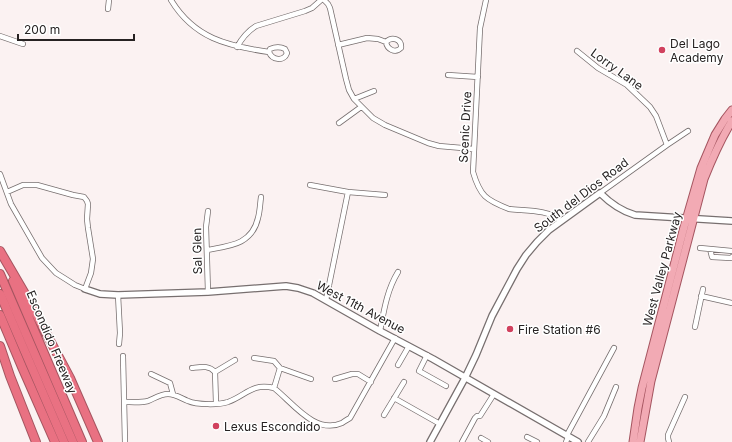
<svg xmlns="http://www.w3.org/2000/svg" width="732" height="442" viewBox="0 0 732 442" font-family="Inter,sans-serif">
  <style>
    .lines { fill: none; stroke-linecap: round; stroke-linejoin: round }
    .minor-casing { stroke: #776f6f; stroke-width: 6 }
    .tertiary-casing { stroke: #776f6f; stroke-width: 8 }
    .primary-casing { stroke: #a55560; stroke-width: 9 }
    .motorway-casing { stroke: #a55560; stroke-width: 10 }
    .minor { stroke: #fff; stroke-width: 4.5 }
    .tertiary { stroke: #fff; stroke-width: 5.5 }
    .primary { stroke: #f2aab4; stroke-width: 7 }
    .motorway { stroke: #e97182; stroke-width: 8 }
    .poi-dot { fill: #d1415e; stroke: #fff; stroke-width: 1.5 }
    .labels { text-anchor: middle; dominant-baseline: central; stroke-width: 3; stroke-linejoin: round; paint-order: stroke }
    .poi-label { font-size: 12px; fill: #262222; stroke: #fff; text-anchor: start }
    .street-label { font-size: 12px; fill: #262222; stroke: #fff }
  </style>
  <rect width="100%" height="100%" fill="#fbf2f2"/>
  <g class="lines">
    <defs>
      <path id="minor" d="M171 0C194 38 227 46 269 52 272 60 284 62 287 53L285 49C281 47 275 47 270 49L269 52
        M324 0 328 4 330 8 346 79 349 90 354 99 373 118 385 125 428 143 439 146 474 149
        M486 0 480 28 473 172C480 196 486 200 509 209 525 211 549 209 560 221
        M108 9 109 0
        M0 36 23 44
        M338 45 367 38 378 39 386 42C392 36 402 39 401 48 395 54 387 49 386 42
        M237 47C242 38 248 31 256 26L305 11 312 8 321 0
        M577 51 598 68 627 85 650 107 656 116 667 145
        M448 75 478 77
        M354 99 374 91
        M339 123 361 107
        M0 174 11 204 42 258 56 273 64 278 75 285 85 289 91 273 93 259 88 228 87 219 88 204 87 201 84 197 73 195 37 185H23L7 192
        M310 185 348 192 385 195
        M600 193 667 145 688 131
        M208 211 206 227 208 292
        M700 248 732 251
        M710 249 712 257 731 258 732 257
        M207 250C229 246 252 245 258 218 260 211 260 204 261 197
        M118 295 120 333 119 344
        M701 296 732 303
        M326 300 348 192
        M695 327 703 289
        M380 331C384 310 387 290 398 272
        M427 355 419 371 446 386
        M123 356 125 442
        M254 358 274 361 280 368
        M398 365 409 346
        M192 368C201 367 209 365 215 372
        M151 374 170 383 173 394
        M335 379 352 374H358L371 382
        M274 388 280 368 311 379
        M394 398 440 424
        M124 402C131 402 141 403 148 401 155 398 161 394 168 394 176 394 182 399 188 401 197 405 219 405 228 402 247 395 251 383 274 388 293 403 315 435 342 423 345 421 348 419 350 418L395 338
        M216 403 215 372 235 360
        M384 415 404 382
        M567 435 614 348
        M527 437 537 442
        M481 438 488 442
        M462 442 475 418 477 416H480L494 394
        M566 442 568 437
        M588 442 604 416 616 387
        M669 442 668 438V435L685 397"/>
      <path id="tertiary" d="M85 289 100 294 118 295 208 292 286 286 298 288 313 293 380 331 433 359 578 442
        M430 442 465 378 476 355 492 316 517 269 526 255 537 242 549 230 600 193C610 203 621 211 635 215L732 221"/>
      <path id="primary" d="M633 442 638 408 642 388 684 227 701 168 715 135 725 119 732 110
        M640 442 651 381 704 179C712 159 720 140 732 121"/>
      <path id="motorway" d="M0 251 28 299 70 378 98 442
        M0 274 73 442
        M13 281 82 442
        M0 294 64 442
        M0 315 22 367 55 442
        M0 346 10 376 36 442"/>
    </defs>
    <use href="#minor" class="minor-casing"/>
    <use href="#tertiary" class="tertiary-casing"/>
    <use href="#primary" class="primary-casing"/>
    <use href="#motorway" class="motorway-casing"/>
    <use href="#minor" class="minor"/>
    <use href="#tertiary" class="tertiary"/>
    <use href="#primary" class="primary"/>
    <use href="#motorway" class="motorway"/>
  </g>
  <g class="poi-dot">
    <circle cx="662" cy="50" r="4"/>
    <circle cx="510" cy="329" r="4"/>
    <circle cx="216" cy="426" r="4"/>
  </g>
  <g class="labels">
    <g class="poi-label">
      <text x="670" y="43">Del Lago<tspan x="670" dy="14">Academy</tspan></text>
      <text x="518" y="329">Fire Station #6</text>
      <text x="224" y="426">Lexus Escondido</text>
    </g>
    <g class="street-label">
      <text transform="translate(617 69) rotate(36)">Lorry Lane</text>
      <text transform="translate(465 127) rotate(-87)">Scenic Drive</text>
      <text transform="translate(581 195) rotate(-37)">South del Dios Road</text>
      <text transform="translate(197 251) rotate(-91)">Sal Glen</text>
      <text transform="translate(662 269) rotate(-75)">West Valley Parkway</text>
      <text transform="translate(361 307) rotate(28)">West 11th Avenue</text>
      <text transform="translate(52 342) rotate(67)">Escondido Freeway</text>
    </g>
  </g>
  <path d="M18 34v6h116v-6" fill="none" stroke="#262222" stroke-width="2"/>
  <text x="24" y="34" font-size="12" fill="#262222" stroke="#ffffff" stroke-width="3" paint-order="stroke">200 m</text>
</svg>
